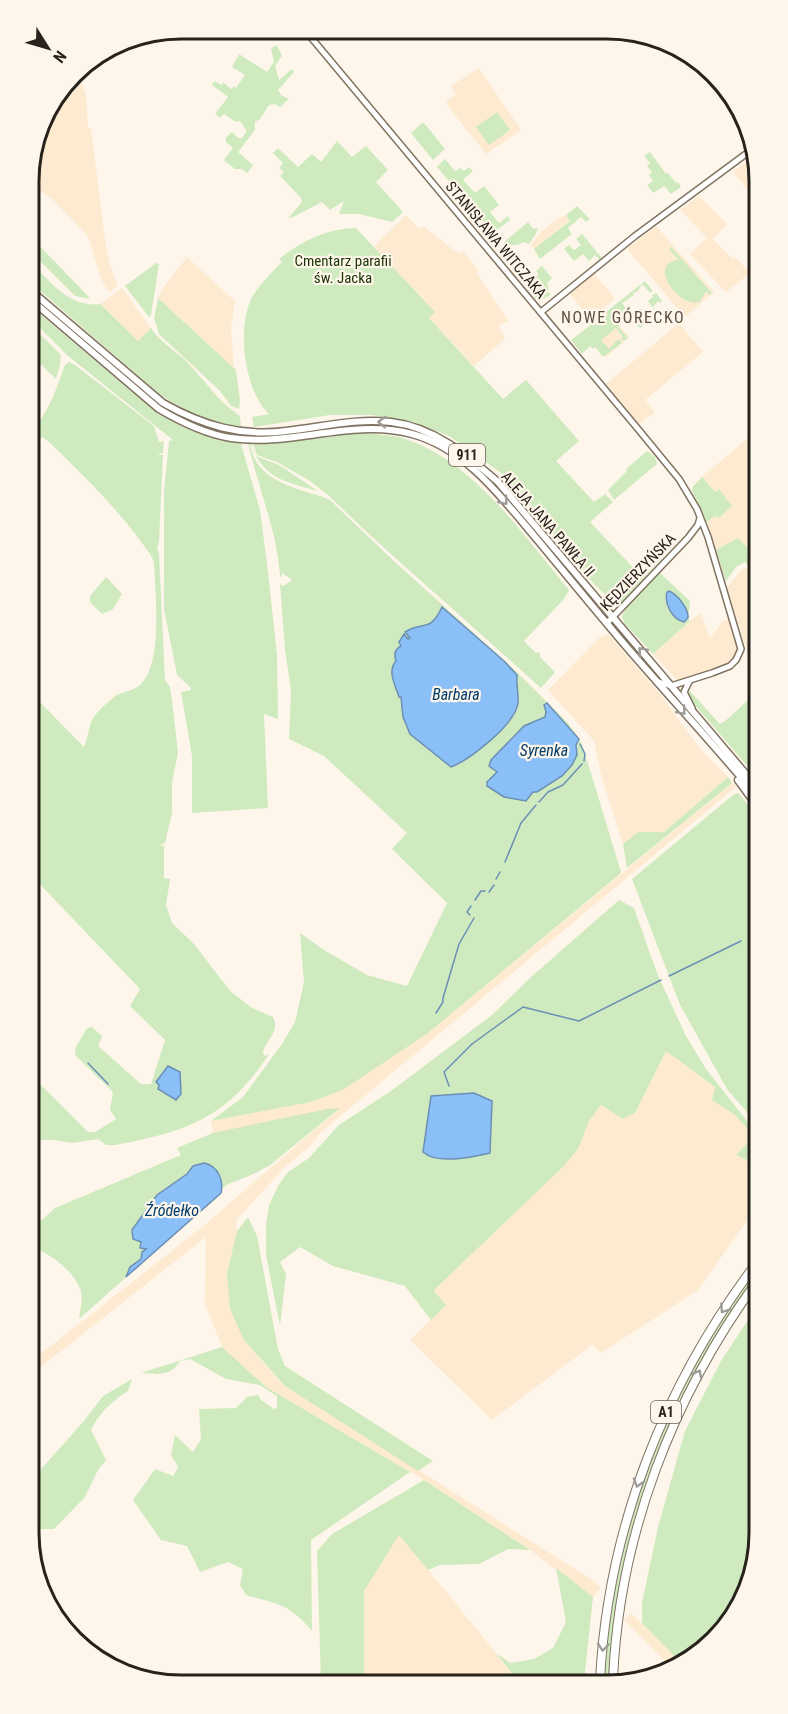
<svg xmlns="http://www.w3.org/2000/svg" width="788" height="1714" viewBox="0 0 788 1714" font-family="'Roboto Condensed',sans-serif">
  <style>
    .built { fill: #fdead0 }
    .green { fill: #cfeabf }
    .water { fill: #8abff7; stroke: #6c90b5; stroke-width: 1.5 }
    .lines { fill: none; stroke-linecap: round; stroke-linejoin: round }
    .stream { stroke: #6c90b5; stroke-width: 1.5 }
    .minor-casing { stroke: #807362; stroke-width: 8 }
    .major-casing { stroke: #807362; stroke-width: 9 }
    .highway-casing { stroke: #807362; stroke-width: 10 }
    .minor { stroke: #fff; stroke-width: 5 }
    .major { stroke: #fff; stroke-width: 6 }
    .highway { stroke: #fff; stroke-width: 8 }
    .oneway { stroke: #9e9c98 }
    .labels { text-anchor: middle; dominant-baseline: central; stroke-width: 4.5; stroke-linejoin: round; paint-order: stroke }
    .shield { fill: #fef6ea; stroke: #686259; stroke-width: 1.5 }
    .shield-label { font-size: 14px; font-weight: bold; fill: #27221b }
    .street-label { font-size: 15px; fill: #27221b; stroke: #fef6ea }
    .park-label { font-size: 15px; fill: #1b3405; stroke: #fef6ea }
    .neighbourhood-label { font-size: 16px; letter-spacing: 1.5px; fill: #5b4f3f; stroke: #fef6ea }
    .water-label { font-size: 16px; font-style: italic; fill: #003b6d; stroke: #fef6ea }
    .rim { fill: none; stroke: #27221b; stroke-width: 3 }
  </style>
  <rect width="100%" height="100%" fill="#fef6ea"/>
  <path class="built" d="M479 68 521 130 486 154 447 105V101L456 94 451 86Z
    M77 71 86 95 88 128 91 129 106 247 110 265 118 286 109 292 101 279 88 236 52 199 36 187 32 188 29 185V171L44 113Z
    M754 156V198L733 172Z
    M699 196 727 224 713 239 733 259 735 257 750 273 726 292 690 254 707 238 680 210Z
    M406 215 419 229 423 226 459 254 463 251 479 271 477 273 508 321 499 326 505 339 474 366 429 318 435 312 375 248 377 243Z
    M566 215 570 220 534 249 531 245 540 233 557 219Z
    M656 226 714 292 685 317 628 250 629 247Z
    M187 257 229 296 235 300 231 328 234 368 158 298 163 288Z
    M593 272 615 299 591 319 569 293Z
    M122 288 151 328 138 341 100 304Z
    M606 311 629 337 605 358 582 332Z
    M679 323 703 352 645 400 655 412 639 424 606 384Z
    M755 432 756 556 738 538 716 550 707 522 716 516 719 489 715 492 702 477Z
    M756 565V677H755L727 588 741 570Z
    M701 614 710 638 723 621 728 619 738 651 732 662 678 681 653 654 696 616Z
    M608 634 659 693 701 750 728 777 664 832H638L623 844 602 778 594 741 548 690 600 637Z
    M732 783 736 787 321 1132 312 1144 286 1166 236 1220 237 1231 227 1273 244 1340 264 1364 285 1386 591 1579 601 1588 593 1597 530 1550 424 1480 266 1387 250 1374 222 1347 205 1304 206 1237 33 1373V1360L201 1228 339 1109 213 1133 211 1121 311 1102 344 1088 428 1033Z
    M666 1051 715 1087 712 1100 734 1114 754 1136 736 1155 752 1162 758 1205 698 1290 601 1353 592 1345 492 1420 410 1340 446 1305 435 1292V1289L563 1167 578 1149 589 1121 601 1105 623 1119 635 1113Z
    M399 1534 487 1642 518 1681 374 1682 364 1680V1591Z
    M631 1613 642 1623 678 1660 670 1666 624 1620Z"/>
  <path class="green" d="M277 45 282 56 275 66 279 80 292 69 294 72 278 90 281 95 289 99 280 107 275 104 269 105 260 119 255 122V130L238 152 253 165 247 173 242 169H235L224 160 233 148 226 142V137L232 132 238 138H242L247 131 240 121 236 122 224 114 220 118 215 114 228 97 212 85 214 81 222 85 223 82 231 89 234 86 236 88 245 75 232 67 239 54 267 72 274 62 271 48Z
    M497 112 510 130 489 145 476 127Z
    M422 123H424L445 149 433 160 411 133Z
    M337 141 352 157 366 146 388 170 376 182 403 212 392 222 359 214H339L344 201 330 210 322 202 291 218 289 217 302 202 301 198 280 176 284 172 279 168 283 163 273 153 278 148 298 167 312 154 321 162Z
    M650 152 666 174 668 173 676 183 678 182 681 187 671 194 664 186 653 193 647 185 653 181 649 175 652 172 647 166 650 163 644 156Z
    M445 159 455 171 461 168 464 171 469 167 473 171 464 179V181L475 193 484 186 499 205 490 212 499 223 508 216 510 220 493 233 437 167Z
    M577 206 590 219 586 222 581 217 568 228 572 234 540 259 534 249 570 221 566 215Z
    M528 222 533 229 538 228 536 234 529 244 523 242C518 246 509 246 504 242Z
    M356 228 435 312 429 318 503 399 526 380 579 441 556 461 594 502 605 494 613 502 590 522 643 578 660 560 656 554 662 559 619 605 610 604 605 600 607 596 594 584 501 473 449 436 414 422 371 415H330L254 427 252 417 269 414C244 391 235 323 254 294 261 283 272 272 282 262L279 259C303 240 326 229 356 228Z
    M582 234 602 258 600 260 595 255 589 261 583 254 574 261 564 249 569 245 574 250 581 245 576 239Z
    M29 235 91 299 75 296 29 250Z
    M671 247 712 293 710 295 706 291 700 302C679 309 646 263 679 260L669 249Z
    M29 260C49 280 68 308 100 304L138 341 151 328C160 342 173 349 185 360 204 379 217 401 240 416L241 427C212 426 182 410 158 393L29 281Z
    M156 263 159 264 151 315 149 317 125 286Z
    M542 266 552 278 547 283 549 289 542 295 549 292 551 294 544 299 541 295 536 299 534 296 535 294 533 287 538 274 536 271Z
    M645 281 653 291 650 293 642 284 638 291 633 293 634 295 622 303 631 315 641 309 651 317 656 312 648 301 653 297 656 300 652 295 656 293 662 301 660 303 658 301 653 307 658 313 640 328 628 316 618 327 628 338 624 341 621 338 623 337 616 328 601 340 609 349 617 340H620L622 343 603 357 595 347 593 349 590 346 582 354 571 340 592 324 594 326 608 315 606 312Z
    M158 298 236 370 240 400 239 409 231 406 220 391 159 334 154 318Z
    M29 305 157 413 185 428 219 440 241 444 260 510 268 572 277 655 278 719 264 714 268 808 192 813V756L181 692 191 690V688L177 675 164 609V492L169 441 173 440 67 355 29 317Z
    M29 323 61 355 60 365 56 379 29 353Z
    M69 362 75 365 154 426 159 442 164 441 163 453 157 455H163L159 541 157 549 159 553 165 680 170 687 172 700 178 753 172 782V813L165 843 160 845 164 846V878L170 879 166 905 172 923 194 944 230 991 252 1008 273 1017C280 1031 268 1038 263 1051L264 1056 269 1054C226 1119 188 1131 115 1145H106L98 1139 72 1143 54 1140H42L32 1144V1086L39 1083 88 1132H95L116 1119 110 1110 113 1092 75 1055 76 1047 87 1028 92 1027 102 1036 98 1046 141 1084H151L165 1040 130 1006 140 989 31 875V860L33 859 31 853V693L84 747C93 724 85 722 107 703 110 701 114 696 117 695 125 691 135 691 142 683 163 659 155 593 154 562 150 552 142 544 136 535 110 501 80 472 49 442L42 437 30 452C30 433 43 418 51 401 57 389 60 377 65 365Z
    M367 433C380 435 395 435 408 440 475 463 525 537 569 590L564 599 524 641 536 653 540 652V657L555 672 541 688 372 537 329 496 310 481 277 462 257 455 253 444C291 443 329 431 367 433Z
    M248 443 251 444 256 456 279 465 318 491C283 481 265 479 250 444 254 472 279 483 304 491 314 495 322 495 331 501L397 564 516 671 567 722 579 738 584 750 621 872 620 874 428 1033 344 1089 311 1102 211 1121 243 1097 282 1044 295 1022 304 982 300 933 324 950 367 975 407 986 447 903 392 849 407 833 324 756 289 739 291 691 285 650 280 584 283 586 292 580 282 573 281 578 280 576C277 530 258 488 248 443Z
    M647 451 655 457 657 464 614 500 608 490 627 471 626 469Z
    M702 477 715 492 719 489 732 506 719 518 715 516 707 522 692 491 693 486Z
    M738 538 756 556V565L750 567 745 562 736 567 726 581 716 550Z
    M660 573 690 601 688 619 690 621 653 654 625 624 622 617 625 608Z
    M106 577 122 594 113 609 102 614 90 602V596Z
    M688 689 720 724C730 719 740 706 751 698L756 717V762L749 768 688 697Z
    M728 777 732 783 627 868 623 844 638 832H664Z
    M738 793 757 815 758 1125 727 1089 680 1005 632 879 733 795Z
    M619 900 634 908 657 973 686 1036 706 1069 758 1135V1169L756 1164 736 1155 754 1136 734 1114 712 1100 715 1087 666 1051 635 1113 623 1119 601 1105 589 1121 578 1149 563 1167 435 1289V1292L446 1305 431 1320 405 1286 333 1266 300 1247 280 1262 286 1274 280 1326 266 1255V1225L269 1205 278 1186 288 1172 309 1158 339 1125 391 1091 492 1015 531 977Z
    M340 1108 269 1166C263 1168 261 1171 255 1173 243 1179 233 1181 222 1188L221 1193 79 1319C80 1311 83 1298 81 1291 73 1269 52 1256 33 1247V1228L55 1208 181 1155 177 1148 213 1133 327 1109Z
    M248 1217 257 1236 278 1349 285 1366 433 1461 418 1471 285 1386 244 1340 230 1309 227 1273 237 1231Z
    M758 1268V1276L704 1358 674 1416 655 1461 638 1515 610 1680H603L612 1598 628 1524 660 1432 706 1342 753 1272Z
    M758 1305 759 1543C755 1563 721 1630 706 1643 699 1650 687 1655 678 1660L642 1623V1603L658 1527 685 1431 721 1361Z
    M222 1347 266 1387 410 1472 311 1540 312 1631C290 1604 278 1604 246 1595L240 1585 243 1569 228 1562 200 1572 187 1546 161 1540 133 1500 155 1469 173 1476 178 1467 171 1455 175 1435 193 1452 201 1439 199 1409 236 1408 247 1397 258 1395 261 1400 274 1409 277 1408V1396L259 1385 226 1379 190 1359 180 1361C171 1377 157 1374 141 1373Z
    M132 1379 128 1391C112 1401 99 1413 91 1430L106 1460 98 1470 85 1497 54 1529H37L34 1532 33 1489 42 1468 83 1422 103 1396Z
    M424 1480 530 1550 508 1549 479 1564 440 1565 428 1570 399 1535 364 1591V1682H321L317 1551 332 1534Z
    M556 1568 593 1597 584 1681H518L496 1653 510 1663 534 1659 553 1648 566 1622Z"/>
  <path class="water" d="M669 591C677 594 689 609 688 618L684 622C672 619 664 604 667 592Z
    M442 607 504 661 517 675C516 685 519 695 518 703 515 725 469 760 451 767L410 734 403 717 401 697H399C395 684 387 671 396 661 394 654 394 650 401 646L399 642 404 634 408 639 410 638 405 632C424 620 429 634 442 607Z
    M547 703 579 739 576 745 577 755 572 765 562 776 537 792H533L526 801 504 797 487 786V782L497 772 489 766 491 760 524 726 545 717 546 712 544 705Z
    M168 1066 180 1072 181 1094 176 1100 158 1089 159 1085 156 1082Z
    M474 1093 492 1101 490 1153C472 1157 437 1165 423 1152L431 1096Z
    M204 1163C218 1166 224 1180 221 1193L126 1277 130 1267 141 1259 142 1252 146 1249 140 1248 141 1242 133 1239 132 1230 157 1195 187 1174 193 1166Z"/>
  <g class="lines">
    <path class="stream" d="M580 744 585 754 584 761
      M539 802 548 792 563 785 582 764
      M505 862 521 823 536 805
      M496 879 500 872
      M489 892 494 885
      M475 900 481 891H485
      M470 915 467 912 471 906
      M669 976 741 941
      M436 1013 443 1002V998L459 944 474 918
      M88 1063 108 1084
      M449 1086 444 1072 472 1044 523 1007 579 1021 661 980"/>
    <defs>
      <path id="minor" d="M304 29 638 429 679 479 697 509 708 537 741 649 736 660 730 666 712 673 671 686 659 682
        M541 312 635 236 754 148
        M607 623 688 538 698 525 700 518
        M689 682 684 692 692 708
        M726 1627 752 1572"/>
      <path id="major" d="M29 289 163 403C202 425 241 437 286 431 322 427 356 418 391 422 434 427 467 455 498 482L756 786
        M29 298 159 409C181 422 205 434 231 438 291 447 352 418 412 434 468 449 505 502 541 544 569 578 597 612 625 645 669 696 714 745 757 796
        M738 780 757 806"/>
      <path id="highway" d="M600 1680C608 1527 665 1383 758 1261
        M613 1680C619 1535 673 1396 758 1280"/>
    </defs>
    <use href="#minor" class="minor-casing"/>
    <use href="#major" class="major-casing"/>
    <use href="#highway" class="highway-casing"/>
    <use href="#minor" class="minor"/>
    <use href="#major" class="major"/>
    <use href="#highway" class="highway"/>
  </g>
  <defs><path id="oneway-chevron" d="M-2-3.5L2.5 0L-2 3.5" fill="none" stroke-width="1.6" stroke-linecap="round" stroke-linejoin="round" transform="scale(1.5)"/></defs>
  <g class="oneway">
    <use href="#oneway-chevron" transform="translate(382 422) rotate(-177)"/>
    <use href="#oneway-chevron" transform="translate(504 501) rotate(50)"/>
    <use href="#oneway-chevron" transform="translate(642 651) rotate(-130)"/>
    <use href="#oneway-chevron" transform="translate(682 711) rotate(50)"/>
    <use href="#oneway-chevron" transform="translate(724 1309) rotate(124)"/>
    <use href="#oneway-chevron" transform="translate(698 1374) rotate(-62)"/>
    <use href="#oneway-chevron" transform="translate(638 1483) rotate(108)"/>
    <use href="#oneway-chevron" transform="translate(603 1647) rotate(95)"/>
  </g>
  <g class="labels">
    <g class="shield">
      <rect x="449" y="444" width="36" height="22" rx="4.5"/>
      <rect x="651" y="1401" width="30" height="22" rx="4.5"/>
    </g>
    <g class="shield-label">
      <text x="467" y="455">911</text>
      <text x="666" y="1412">A1</text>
    </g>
    <g class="street-label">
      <text transform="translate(496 240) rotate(50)">STANISŁAWA WITCZAKA</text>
      <text transform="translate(548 524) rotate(49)">ALEJA JANA PAWŁA II</text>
      <text transform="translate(638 572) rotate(-46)">KĘDZIERZYŃSKA</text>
    </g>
    <g class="park-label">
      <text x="343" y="261">Cmentarz parafii<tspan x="343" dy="17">św. Jacka</tspan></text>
    </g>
    <g class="neighbourhood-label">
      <text x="623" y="317">NOWE GÓRECKO</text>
    </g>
    <g class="water-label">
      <text x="456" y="694">Barbara</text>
      <text x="544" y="750">Syrenka</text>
      <text x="172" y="1210">Źródełko</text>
    </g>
  </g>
  <path d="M0 0H788V1714H0ZM181 39H607A142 142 0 0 1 749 181V1533A142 142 0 0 1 607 1675H181A142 142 0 0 1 39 1533V181A142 142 0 0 1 181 39Z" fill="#fef6ea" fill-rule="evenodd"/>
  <path class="rim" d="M181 39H607A142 142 0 0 1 749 181V1533A142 142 0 0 1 607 1675H181A142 142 0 0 1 39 1533V181A142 142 0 0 1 181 39Z"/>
  <g transform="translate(48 48) rotate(127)" stroke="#fef6ea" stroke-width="4.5" paint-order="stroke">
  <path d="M0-4.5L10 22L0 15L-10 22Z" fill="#27221b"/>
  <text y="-9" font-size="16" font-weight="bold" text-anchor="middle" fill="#27221b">N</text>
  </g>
</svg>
